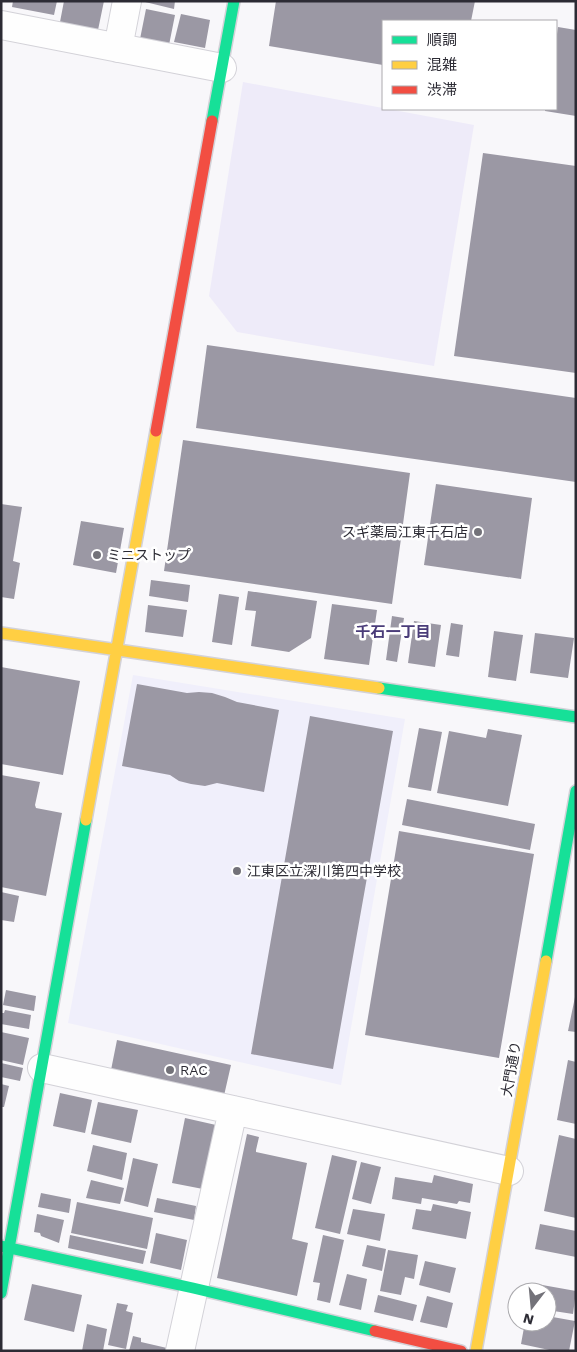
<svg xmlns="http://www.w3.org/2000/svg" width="577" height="1352" viewBox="0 0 577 1352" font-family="'Work Sans','Noto Sans JP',sans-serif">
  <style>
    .built { fill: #f0effb }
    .green { fill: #eeebf9 }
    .building { fill: #9b98a4 }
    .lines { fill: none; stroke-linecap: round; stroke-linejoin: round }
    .street-casing { stroke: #d3d2d8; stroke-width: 30 }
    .fast-casing { stroke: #d3d2d8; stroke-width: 14 }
    .slow-casing { stroke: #d3d2d8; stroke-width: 14 }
    .jam-casing { stroke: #d3d2d8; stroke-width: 14 }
    .street { stroke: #fefefe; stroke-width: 28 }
    .fast { stroke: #16e098; stroke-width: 11 }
    .slow { stroke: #ffcf43; stroke-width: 11 }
    .jam { stroke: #f24e42; stroke-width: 11 }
    .poi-dot { fill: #737279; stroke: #fff; stroke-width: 2 }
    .labels { text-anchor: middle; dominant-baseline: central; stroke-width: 5; stroke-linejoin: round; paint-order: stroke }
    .poi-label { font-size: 14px; fill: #2c2b34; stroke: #fff; text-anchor: start }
    .street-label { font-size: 14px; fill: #2c2b34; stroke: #fff }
    .neighbourhood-label { font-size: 15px; font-weight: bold; fill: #4a3c79; stroke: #fff }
  </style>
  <rect width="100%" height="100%" fill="#f8f7fa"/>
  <path class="built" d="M133 675 405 719 341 1085 68 1023Z"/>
  <path class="green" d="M243 82 474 125 434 366 237 332 209 296Z"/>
  <path class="building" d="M13 1H57L54 15 12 7Z
    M64 1H104L98 30 60 22Z
    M141 1H175L174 9Z
    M276 1H475L471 21H383V65L269 46Z
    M146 9 175 15 169 45 140 39Z
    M181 14 210 20 205 48 174 42Z
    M558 27 576 30V116L545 111V109H556V41Z
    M483 153 576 166V373L454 356Z
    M207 345 576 398V482L196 428Z
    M183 440 410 473 392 604 164 571Z
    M436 484 532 498 521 579 424 565Z
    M1 504 22 507 13 561 20 563 14 599 1 597Z
    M81 521 124 528 116 573 73 565Z
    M151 580 190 585 188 602 149 596Z
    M248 591 317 601 311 638 289 652 251 646 256 611 245 610Z
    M219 594 239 597 232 645 212 642Z
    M332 604 377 610 369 665 324 659Z
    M148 605 187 610 183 637 145 632Z
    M392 616 404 618 397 662 386 660Z
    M414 621 441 625 435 667 408 663Z
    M451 623 463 625 459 657 446 655Z
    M494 631 523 635 516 681 488 677Z
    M535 633 574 638 568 678 530 673Z
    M1 667 80 681 63 775 1 764Z
    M137 684 187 693 199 692 212 693 225 697 237 702 279 710 264 792 217 783 205 786 191 784 179 781 170 775 122 766Z
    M310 716 393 731 333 1069 251 1054Z
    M419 728 442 732 431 791 408 787Z
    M488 729 522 735 508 806 437 793 449 731 486 738Z
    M1 775 40 782 35 805 36 808 62 813 46 896 1 887Z
    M407 799 535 824 530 850 402 825Z
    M399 831 534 854 499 1058 365 1035Z
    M1 892 19 896 14 922 1 920Z
    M6 990 36 996 34 1011 3 1005Z
    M575 997H576V1032L568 1031Z
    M5 1010 31 1015 29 1029 1 1024V1013H4Z
    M1 1032 29 1038 23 1065 1 1060Z
    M117 1040 231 1065 223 1100 110 1075Z
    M568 1060 576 1062V1124L557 1120Z
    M1 1063 23 1068 20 1081 1 1077Z
    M1 1084 9 1086 4 1107H1Z
    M60 1093 92 1100 85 1133 53 1126Z
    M98 1102 138 1110 131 1143 91 1134Z
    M185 1118 216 1125 203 1189 172 1183Z
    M247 1134 259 1137 256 1150V1152L307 1163 292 1239 308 1243 297 1296 217 1278Z
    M559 1135 576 1139V1218L544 1211Z
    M93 1145 127 1153 122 1180 87 1171Z
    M332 1155 357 1161 340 1234 315 1228Z
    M133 1158 158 1164 148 1207 124 1201Z
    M361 1162 381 1167 371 1204 352 1199Z
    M434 1175 473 1184 470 1203 459 1201 457 1204 422 1198 421 1204 392 1199 395 1177 432 1183Z
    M91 1180 124 1188 120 1204 86 1198Z
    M41 1193 71 1199 69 1213 38 1207Z
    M157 1198 196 1206 194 1220 154 1212Z
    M77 1202 153 1218 147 1249 71 1233Z
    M433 1204 471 1212 466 1239 412 1229 416 1209 431 1211Z
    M353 1209 385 1214 380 1241 347 1234Z
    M37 1214 64 1220 59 1243 41 1236 40 1233 34 1232Z
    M540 1224 576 1231V1257L535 1249Z
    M156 1233 187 1240 181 1270 150 1263Z
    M70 1235 146 1251 143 1264 68 1248Z
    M323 1235 344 1240 330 1303 317 1300 320 1283 313 1282Z
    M367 1245 386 1249 382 1271 362 1266Z
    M388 1250 418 1255 414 1279 405 1277 401 1295 380 1291Z
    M425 1261 456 1268 450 1293 419 1285Z
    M347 1274 367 1279 361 1310 339 1305Z
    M531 1283 576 1291 573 1314 547 1310V1292H530Z
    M32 1284 82 1295 74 1332 24 1320Z
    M378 1295 417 1305 413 1321 374 1312Z
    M427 1296 453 1303 447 1328 420 1322Z
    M117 1303 128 1305 126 1311 133 1313 126 1349 108 1345Z
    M547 1316 575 1321 569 1351H554L521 1344 525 1322H547Z
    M87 1324 107 1329 103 1351H82Z
    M133 1336 141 1338V1342L167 1348V1351H129Z"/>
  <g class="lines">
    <defs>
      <path id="street" d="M1 25 222 68
        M118 48 127 1
        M42 1068 509 1171
        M180 1351 233 1110"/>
      <path id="fast" d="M212 121 234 1
        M379 688 576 717
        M546 961 576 791
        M1 1246 193 1288 375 1331
        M1 1293 86 820"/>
      <path id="slow" d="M1 633 379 688
        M86 820 156 431
        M476 1351 546 961"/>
      <path id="jam" d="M156 431 212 121
        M375 1331 461 1351"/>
    </defs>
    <use href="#street" class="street-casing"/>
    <use href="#fast" class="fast-casing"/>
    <use href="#slow" class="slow-casing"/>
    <use href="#jam" class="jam-casing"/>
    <use href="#street" class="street"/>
    <use href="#fast" class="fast"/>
    <use href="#slow" class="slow"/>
    <use href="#jam" class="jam"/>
  </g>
  <g class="poi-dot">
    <circle cx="478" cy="532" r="5"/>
    <circle cx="97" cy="555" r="5"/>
    <circle cx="237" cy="871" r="5"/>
    <circle cx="170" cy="1070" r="5"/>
  </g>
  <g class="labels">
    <g class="poi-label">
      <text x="468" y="532" text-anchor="end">スギ薬局江東千石店</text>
      <text x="107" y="555">ミニストップ</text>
      <text x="247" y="871">江東区立深川第四中学校</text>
      <text x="180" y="1070">RAC</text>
    </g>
    <g class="street-label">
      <text transform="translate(511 1069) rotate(-80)">大門通り</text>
    </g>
    <g class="neighbourhood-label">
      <text x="393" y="632">千石一丁目</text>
    </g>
  </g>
  <rect width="577" height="1352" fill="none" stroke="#2c2b34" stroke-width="5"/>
  <rect x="382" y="20" width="175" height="90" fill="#ffffff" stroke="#abaaae"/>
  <rect x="392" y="36" width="25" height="8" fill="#16e098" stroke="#abaaae"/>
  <text x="427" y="45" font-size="15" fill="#2c2b34">順調</text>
  <rect x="392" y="61" width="25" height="8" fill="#ffcf43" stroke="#abaaae"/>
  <text x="427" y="70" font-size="15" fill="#2c2b34">混雑</text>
  <rect x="392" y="86" width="25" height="8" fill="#f24e42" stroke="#abaaae"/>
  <text x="427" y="95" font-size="15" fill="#2c2b34">渋滞</text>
  <g transform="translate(532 1307) rotate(196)"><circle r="24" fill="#ffffff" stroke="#abaaae"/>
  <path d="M0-4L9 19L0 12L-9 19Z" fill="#737279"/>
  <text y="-8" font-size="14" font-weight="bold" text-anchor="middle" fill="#2c2b34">N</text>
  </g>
</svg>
